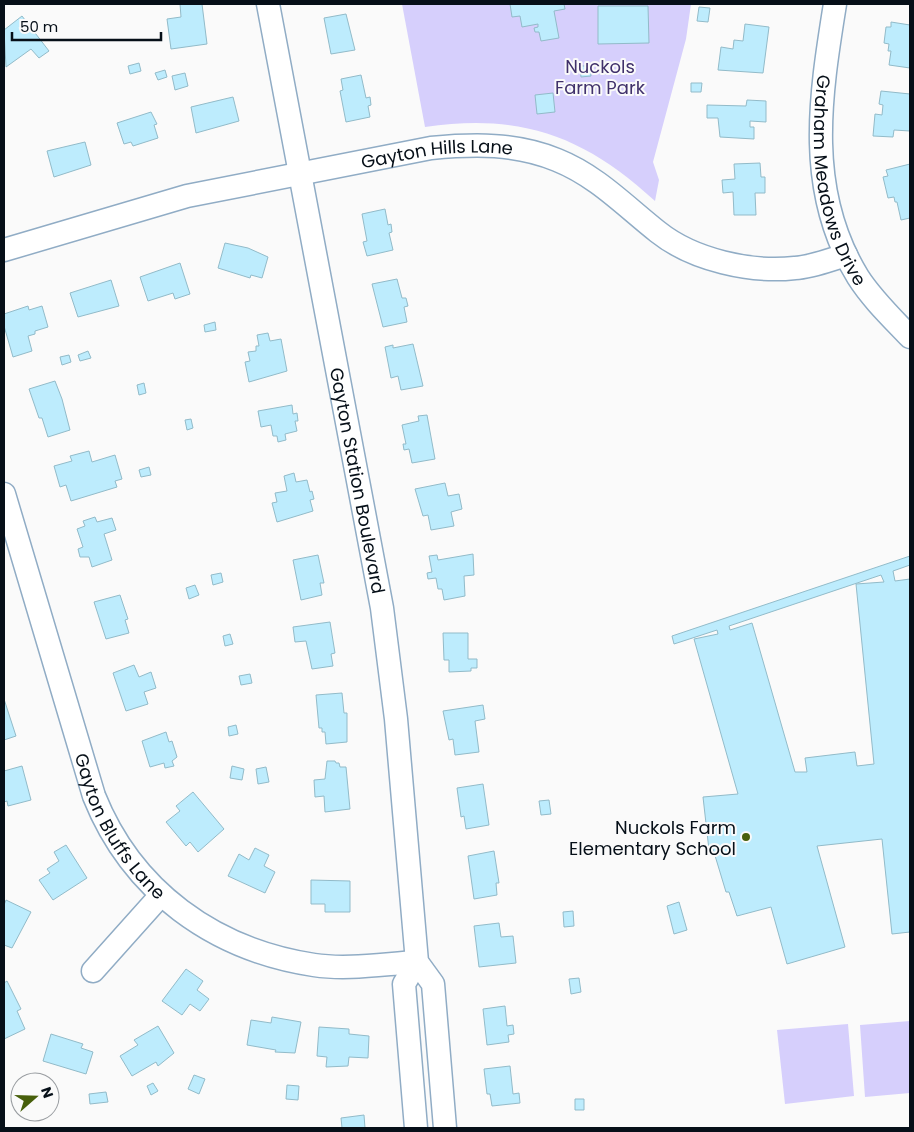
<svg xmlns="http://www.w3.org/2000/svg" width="914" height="1132" viewBox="0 0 914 1132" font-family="Poppins,sans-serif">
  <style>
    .green { fill: #d6cffc }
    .building { fill: #bdecfd; stroke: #92bbc9; fill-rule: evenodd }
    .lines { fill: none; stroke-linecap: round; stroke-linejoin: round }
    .street-casing { stroke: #90acc5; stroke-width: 25 }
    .street { stroke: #fff; stroke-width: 22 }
    .poi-dot { fill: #475f0b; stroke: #fafafa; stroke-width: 2 }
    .labels { text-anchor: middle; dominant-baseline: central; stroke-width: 4; stroke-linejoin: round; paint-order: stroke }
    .park-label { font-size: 18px; fill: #40316b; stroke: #fafafa }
    .street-label { font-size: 18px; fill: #060f18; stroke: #fafafa }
    .poi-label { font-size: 18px; fill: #060f18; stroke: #fafafa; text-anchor: end }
  </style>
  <rect width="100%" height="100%" fill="#fafafa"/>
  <path class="green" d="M402 4H691L686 39 653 162 659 180 655 201C584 136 522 113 425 127Z
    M910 1021V1093L865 1097 860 1025Z
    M848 1024 854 1096 785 1104 777 1030Z"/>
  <path class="building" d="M180 4H202L207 44 171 49 167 19 181 17Z
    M510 4H564L565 9 554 11 559 38 541 41 539 32H535L534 28 538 27V24L522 27 520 16 512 17Z
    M598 6H648L649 43 598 44Z
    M699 7 710 8 708 22 697 21Z
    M346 14 355 50 331 54 324 18Z
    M22 16 49 51 39 58 31 49 6 67 4 30Z
    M891 22 910 25V68L889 65 891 51H888L889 44 884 43 886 27H891Z
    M745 24 769 27 763 73 718 70 721 47 733 49 734 40 743 41Z
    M139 63 141 71 130 74 128 66Z
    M580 66H590L591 76 581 77Z
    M165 70 167 77 158 80 155 73Z
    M185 73 188 86 175 90 172 76Z
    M361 75 366 98 370 97 371 105 368 106 370 117 346 122 340 91 343 90 341 79Z
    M691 83H702L701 92H691Z
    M881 91 910 94V131L894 130 893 137 873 136 875 114 882 115 883 105 879 104Z
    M553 93 555 112 537 114 535 95Z
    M233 97 239 121 196 133 191 107Z
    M747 100 766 101V122L750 121V127H754V139L720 137 718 118H707V105L746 106Z
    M151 112 157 124 154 125 158 138 133 146 131 142 124 144 117 123Z
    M85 142 91 165 54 177 47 151Z
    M760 163 761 177H765V193H755L756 215H734L733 192 723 193 722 180 735 179 734 164Z
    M910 164V218L901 220 897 202H895L894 197 888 198 883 177 888 176 886 170Z
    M385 209 388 225 391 224 392 232 389 233 393 250 367 256 363 242 367 241 362 214Z
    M225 243 248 248 268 257 262 278 251 275 250 278 218 268Z
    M180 263 190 294 175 299 173 293 148 301 140 277Z
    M397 279 402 298H406L408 306 404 307 407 322 383 327 372 284Z
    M111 280 119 306 78 317 70 293Z
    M28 306 29 310 42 306 48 327 35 331V334L28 336 32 351 13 357 4 326V314Z
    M215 322 216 330 205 332 204 325Z
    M268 333 270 341 281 339 287 371 249 382 245 362 250 361 248 352 256 351V346H259L257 335Z
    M413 344 423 386 401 390 398 376 391 378 385 347 393 345V348Z
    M88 351 91 358 80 361 78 355Z
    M69 355 71 362 62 365 60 357Z
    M55 381 62 399 70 430 48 437 42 418H39L29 389Z
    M144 383 146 393 139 395 137 385Z
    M292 405 293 414 297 413 298 421H295L297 431 285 434 286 440 278 442 277 436H273L271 425 261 427 258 411Z
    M427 415 435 459 412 463 409 449 404 450 403 444H406L402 425 419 421 418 416Z
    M191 419 193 428 187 430 185 420Z
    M89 451 92 462 115 455 122 479 115 481 117 487 71 501 66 485 60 487 54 466 72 461 70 456Z
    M149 467 151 475 141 477 139 470Z
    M294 473 296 482 307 480 310 492 312 491 314 499 310 500 313 511 277 522 272 503 277 502 275 493 287 491 284 476Z
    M445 483 448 496 459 494 462 509 451 512 454 526 431 530 428 515 423 516 415 489Z
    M95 517 97 522 112 518 116 530 104 534 112 560 92 567 89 557H80L78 549 83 547 77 529 85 526 83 521Z
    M473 554 474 575 464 576 465 596 444 600 442 589H438L436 578 428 579 427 573 432 572 429 556 437 555 438 560Z
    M318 555 324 583H320L322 595 301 600 293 560Z
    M910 556V565L893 571 895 581 910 579V932L892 934 882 839 817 846 845 947 787 964 771 907 737 916 729 892H726L713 849 709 850 703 797 738 794 694 639 718 634 717 630 674 644 672 636ZM881 575 884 582 856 584 874 764 857 766 855 752 805 758 807 772H795L752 623 730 630 729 626Z
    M221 573 223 582 213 585 211 575Z
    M195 585 199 595 189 599 186 588Z
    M120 595 128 619 125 620 129 633 106 639 94 602Z
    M330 622 335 653 331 654 333 666 312 669 306 641 295 642 293 627Z
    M443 633H468V659H477V668H471V671L449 672V660H444Z
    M230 634 233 644 225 646 223 636Z
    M134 665 139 677 151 672 156 688 144 692 148 704 126 711 113 673Z
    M250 674 252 683 241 685 239 676Z
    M342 693 344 713H347V742L326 744 325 732H322V728H319L316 695Z
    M4 699 16 736 4 740Z
    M483 705 485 719 475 721 479 752 455 755 453 739 449 740 443 711Z
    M236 725 238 734 229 736 228 727Z
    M166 732 169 742 172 741 177 757 172 761 174 766 165 768 164 763 150 767 142 741Z
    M327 761H335L336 763H339L340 767H346L350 809 325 812 324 796 315 797 314 780 325 779Z
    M22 766 31 800 8 806 7 801 4 802V771Z
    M232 766 244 769 242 780 230 778Z
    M266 767 269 782 258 784 256 769Z
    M483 784 489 825 466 829 464 816 461 817 457 788Z
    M193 792 224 829 198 852 190 842 186 846 166 822 180 811 176 806Z
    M549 800 551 814 541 815 539 801Z
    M66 845 87 878 53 900 39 880 50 873 47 869 59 861 54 852Z
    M255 848 269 855 264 866 275 872 265 893 228 876 239 854 249 860Z
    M494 851 499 883H496L497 895 474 899 468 856Z
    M311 880 350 881V912H325V904H311Z
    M6 900 31 912 12 948 4 945V905Z
    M679 902 687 930 674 934 667 906Z
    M573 911 574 926 564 927 563 912Z
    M499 923 501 937 513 936 516 963 479 967 474 926Z
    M186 969 203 981 197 990 209 999 200 1011 190 1004 182 1015 162 1001Z
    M579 978 581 992 571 994 569 979Z
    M7 981 21 1009 17 1011 25 1029 4 1039V983Z
    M505 1006 507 1026 513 1025 514 1034 508 1035 509 1042 487 1045 483 1009Z
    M272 1017 301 1022 295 1053 275 1052 276 1050 247 1045 251 1020 271 1023Z
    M158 1026 174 1053 158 1066 156 1062 132 1076 120 1056 138 1045 134 1040Z
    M319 1027 349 1029V1034L369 1036 368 1058 349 1057 348 1066 326 1067 327 1057 317 1056Z
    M51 1034 83 1044 81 1048 93 1052 86 1074 43 1061Z
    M510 1066 513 1094 519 1093 520 1103 492 1106 490 1094H487L484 1069Z
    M194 1075 205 1079 199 1094 188 1089Z
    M153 1083 158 1091 151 1095 147 1086Z
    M287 1085 299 1086 298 1100 286 1099Z
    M106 1092 108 1102 90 1104 89 1094Z
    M575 1099H584V1110H575Z
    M364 1115 365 1128H342L341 1118Z"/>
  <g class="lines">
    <defs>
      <g id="street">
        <path id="s1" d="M268 4 382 608 396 719 417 962 433 984 445 1128"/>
        <path id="s2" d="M835 4C820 97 805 191 858 277 872 299 892 318 910 337"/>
        <path id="s3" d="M4 250 187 196 431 148C474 144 516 143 557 160 597 176 625 206 658 232 693 260 751 273 795 268 812 267 829 260 846 255"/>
        <path id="s4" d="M4 494 94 796C132 891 214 950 314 965 347 970 383 964 417 962"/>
        <path d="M93 971 161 895"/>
        <path d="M416 1128 404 984 417 962"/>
      </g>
    </defs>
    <use href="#street" class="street-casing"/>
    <use href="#street" class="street"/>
  </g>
  <circle class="poi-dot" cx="746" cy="837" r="5"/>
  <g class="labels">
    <g class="park-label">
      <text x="600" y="66">Nuckols<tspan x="600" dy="21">Farm Park</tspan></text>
    </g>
    <g class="street-label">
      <text stroke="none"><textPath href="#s3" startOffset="445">Gayton Hills Lane</textPath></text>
      <text stroke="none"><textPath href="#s2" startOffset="180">Graham Meadows Drive</textPath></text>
      <text stroke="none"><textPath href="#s1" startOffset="485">Gayton Station Boulevard</textPath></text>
      <text stroke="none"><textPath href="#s4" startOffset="354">Gayton Bluffs Lane</textPath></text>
    </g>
    <g class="poi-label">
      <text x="736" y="827">Nuckols Farm<tspan x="736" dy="21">Elementary School</tspan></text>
    </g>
  </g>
  <rect width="914" height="1132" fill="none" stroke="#060f18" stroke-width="10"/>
  <g transform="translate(35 1097) rotate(70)"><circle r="24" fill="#fafafa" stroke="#989ca0"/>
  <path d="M0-4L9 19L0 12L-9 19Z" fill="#475f0b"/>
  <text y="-8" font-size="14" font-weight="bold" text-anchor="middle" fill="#060f18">N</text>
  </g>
  <path d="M12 32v8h149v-8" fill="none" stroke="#060f18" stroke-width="2.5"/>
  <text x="20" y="32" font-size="15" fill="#060f18" stroke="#fafafa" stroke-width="4" paint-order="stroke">50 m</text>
</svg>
